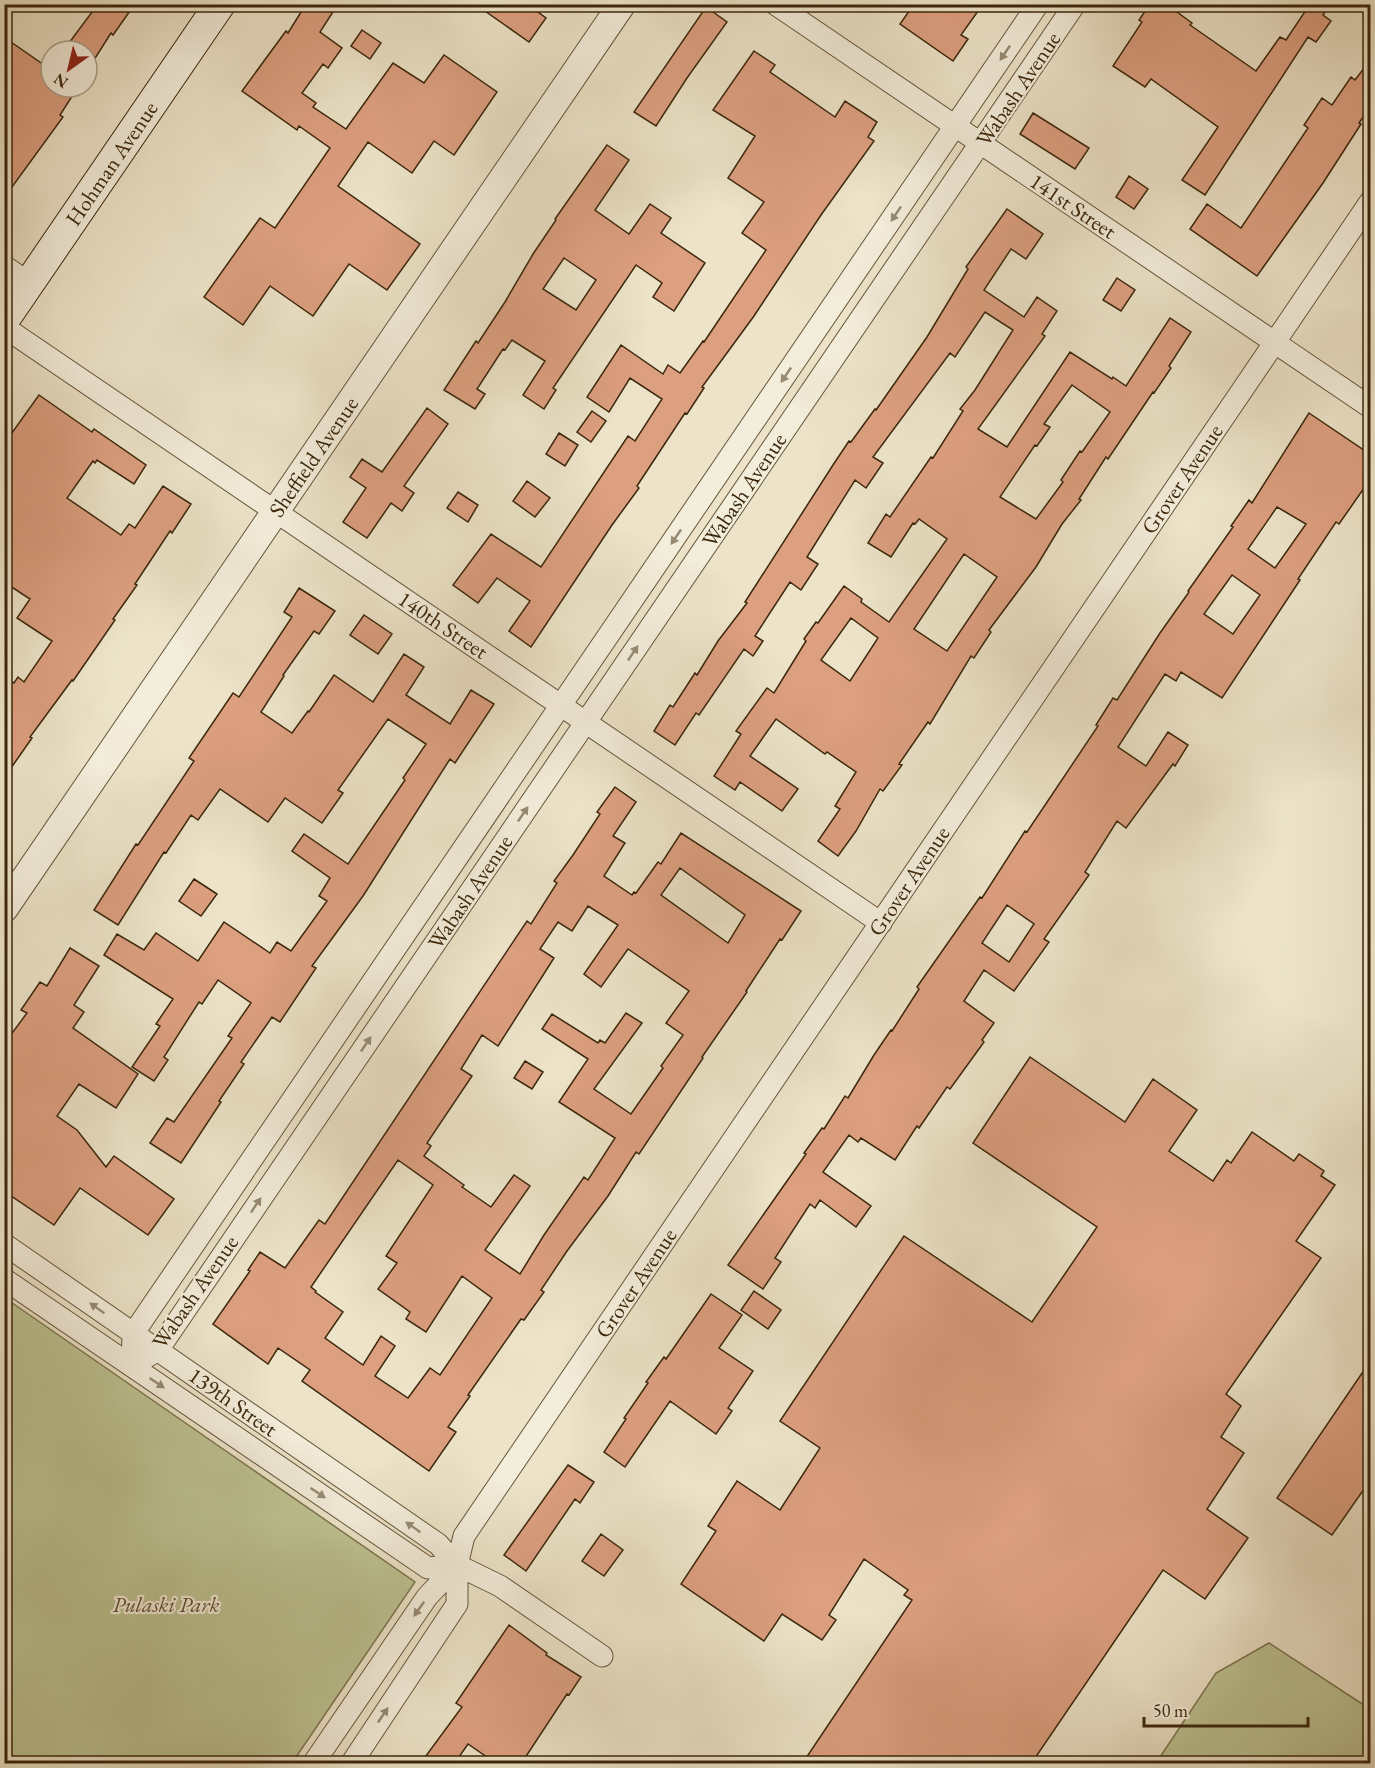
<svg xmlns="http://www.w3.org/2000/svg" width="1375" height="1768" viewBox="0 0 1375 1768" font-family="'EB Garamond',serif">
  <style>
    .green { fill: #bdc292; stroke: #7c744e; stroke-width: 1.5 }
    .building { fill: #dc9f80; stroke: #3b270b; stroke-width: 1.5; fill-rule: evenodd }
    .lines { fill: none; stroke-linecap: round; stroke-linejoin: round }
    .minor-casing { stroke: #67563a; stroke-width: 23 }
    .tertiary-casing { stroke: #67563a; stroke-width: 29 }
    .secondary-casing { stroke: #3b270b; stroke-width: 32 }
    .minor { stroke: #f3eddb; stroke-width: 21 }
    .tertiary { stroke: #f3eddb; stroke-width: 27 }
    .secondary { stroke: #f3eddb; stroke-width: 30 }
    .oneway { fill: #978a73 }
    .labels { text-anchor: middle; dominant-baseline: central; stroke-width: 4.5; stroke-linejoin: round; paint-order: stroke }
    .street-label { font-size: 22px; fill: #3b270b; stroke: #f3eddb }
    .park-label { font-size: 22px; font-style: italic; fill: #5c4e2d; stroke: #f3eddb }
  </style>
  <rect width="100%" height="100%" fill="#ece3c8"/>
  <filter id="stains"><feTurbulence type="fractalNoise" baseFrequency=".00333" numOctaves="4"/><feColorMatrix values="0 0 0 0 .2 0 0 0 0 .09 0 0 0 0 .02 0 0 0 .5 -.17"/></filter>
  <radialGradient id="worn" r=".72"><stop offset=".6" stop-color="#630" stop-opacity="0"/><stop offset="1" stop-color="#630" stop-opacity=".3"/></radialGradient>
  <path class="green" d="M5 1298 415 1582 292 1763H5Z
    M1269 1643 1370 1709V1763H1156L1216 1673Z"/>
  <path class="building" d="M98 4H120L130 11 113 35 111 33 87 71V51H63Z
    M306 4H338L320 32 342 48 328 68 323 64 302 93 316 103 313 107 346 129 393 63 424 83 444 55 497 92 454 155 434 141 412 173 368 142 338 186 420 244 387 290 349 264 313 316 270 286 243 325 204 297 260 218 275 228 330 148 299 126 297 130 242 91 286 31 288 33Z
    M475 4H527L546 18 529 42Z
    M914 4H983L961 35 968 39 953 61 900 24Z
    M1150 4H1166L1192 23 1190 25 1256 71 1280 37 1286 40 1310 4H1330L1323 15 1331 21 1316 42 1308 37 1205 195 1182 180 1218 127 1151 79 1145 87 1113 66 1142 22 1139 20Z
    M706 7 727 22 687 78 656 126 634 112Z
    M362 30 381 43 370 59 351 46Z
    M11 42 51 70V87H78L60 115 63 117 4 198V51Z
    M754 51 775 65 770 72 835 117 845 101 877 122 868 137 874 141 821 215 754 316 702 387 704 388 687 414 685 413 637 486 639 488 612 525 531 647 509 631 530 601 497 578 478 603 453 585 491 534 541 567 628 436 635 441 662 399 630 378 609 412 587 397 621 345 663 374 668 365 680 373 703 341 704 342 766 250 742 233 764 202 728 178 755 136 713 110Z
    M1371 59V106L1359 123 1361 124 1323 183 1257 276 1190 229 1207 204 1241 228 1308 128 1304 125 1322 98 1332 105 1351 77 1355 80Z
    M1033 113 1089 148 1075 169 1020 134Z
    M607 145 629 160 595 210 629 234 650 204 671 218 661 233 705 263 674 311 653 297 662 283 636 265 553 388 556 390 544 409 523 395 545 361 512 340 505 350 503 349 477 389 485 394 475 409 444 390 476 341 478 343 505 302 533 254 556 220 555 219ZM564 258 596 280 576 310 543 289Z
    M1129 176 1148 189 1134 209 1116 197Z
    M1007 209 1043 234 1026 259 1011 249 984 290 1024 317 1037 297 1057 311 1042 334 1045 336 978 429 1007 447 1070 352 1112 379 1113 377 1126 386 1170 318 1191 332 1169 366 1171 368 1154 393 1153 392 1108 459 1106 457 1079 499 1081 500 1062 524 1036 567 989 630 991 632 974 658 971 656 930 724 928 722 899 764 902 765 883 791 880 789 856 831 838 856 818 841 840 809 835 806 856 772 827 752 825 754 776 719 750 756 798 789 782 811 740 782 735 790 714 776 741 734 736 731 767 688 774 693 806 641 804 639 816 622 818 623 844 586 862 599 861 602 889 622 947 539 919 519 915 524 913 523 891 557 868 543 886 514 890 517 931 457 933 458 963 411 960 409 975 390 1013 330 985 312 955 357 950 353 873 457 883 463 866 488 855 480 807 557 818 564 801 590 790 582 755 636 763 641 753 656 744 649 699 715 696 713 675 745 654 731 670 705 673 707 695 673 697 675 718 641 747 603 745 602 833 465 849 441 851 442 875 409 876 410 927 337 968 269 966 267ZM1072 385 1110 412 1082 452 1080 451 1061 480 1063 482 1036 519 1000 497 1035 445 1037 446 1050 427 1044 424ZM964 554 997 577 947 651 914 629ZM851 618 878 638 850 681 821 660Z
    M1117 278 1135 290 1121 311 1103 300Z
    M39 395 92 432 94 429 146 465 134 484 97 460 95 463 93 461 67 498 121 535 129 524 135 528 163 486 191 504 172 533 170 531 135 584 137 585 113 619 115 620 73 681 72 680 30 737 32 738 4 778V676L14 683 18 677 24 682 52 641 17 618 30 599 4 582V444Z
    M427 408 448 424 404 486 414 493 402 511 391 503 367 538 343 522 366 488 350 477 362 459 382 472Z
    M592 411 606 421 591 442 577 432Z
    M1309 413 1371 455V478L1339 524 1336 522 1298 579 1300 580 1222 698 1181 672 1176 681 1165 674 1118 747 1146 766 1168 732 1188 745 1175 766 1173 764 1126 828 1117 821 1085 872 1089 875 1044 939 1049 942 1014 991 984 970 964 1001 994 1023 982 1040 984 1042 950 1089 947 1087 919 1128 917 1126 895 1160 861 1138 858 1142 849 1135 823 1172 871 1206 856 1227 820 1200 815 1208 810 1204 775 1258 781 1262 763 1289 728 1265 806 1154 804 1153 822 1128 824 1129 845 1096 848 1098 874 1055 891 1030 892 1031 919 989 917 987 980 897 982 898 1025 831 1027 832 1098 726 1096 725 1113 698 1117 700 1160 633 1189 592 1188 591 1233 527 1231 526 1249 500 1252 503ZM1277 507 1306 524 1275 568 1248 549ZM1232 575 1260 595 1233 634 1204 614ZM1007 905 1034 924 1009 962 982 943Z
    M559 433 578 445 565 466 546 454Z
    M527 481 550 498 535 517 513 501Z
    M458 492 478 505 468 522 447 508Z
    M299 588 335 611 319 634 314 631 283 675 284 676 261 712 292 733 308 711 309 712 334 675 373 702 404 654 424 667 406 695 450 724 471 690 494 704 455 763 450 759 363 896 312 966 316 968 280 1022 272 1017 241 1062 244 1064 219 1101 221 1102 181 1163 150 1143 167 1118 174 1122 232 1038 228 1036 251 1003 218 980 202 1004 199 1002 164 1057 168 1060 154 1081 132 1067 160 1026 156 1024 173 999 104 955 117 934 144 950 156 933 198 961 224 922 270 953 277 942 291 951 327 901 319 896 330 878 292 851 304 834 348 864 405 780 403 778 426 744 388 719 338 790 343 793 322 823 285 798 268 822 220 789 198 820 191 815 166 853 164 852 118 925 94 910 136 844 138 845 194 761 189 758 233 693 239 697 292 617 284 612Z
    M364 615 392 634 378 654 350 635Z
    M615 787 636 802 613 836 625 843 604 876 632 895 634 892 636 893 658 862 661 864 681 833 801 911 782 940 780 939 746 991 747 992 702 1057 703 1058 639 1154 636 1152 608 1196 567 1251 541 1290 544 1292 524 1320 521 1319 468 1395 470 1396 448 1427 456 1432 429 1471 302 1381 310 1370 278 1348 268 1364 213 1324 250 1271 248 1270 260 1252 285 1268 319 1220 325 1224 527 921 531 924 557 883 554 881 573 855 600 814 597 812ZM680 868 745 915 728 943 661 895ZM588 906 618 925 584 974 601 987 628 949 689 991 666 1023 683 1035 661 1066 663 1068 631 1114 594 1089 642 1023 626 1013 605 1043 600 1040 598 1043 552 1014 542 1029 588 1059 559 1102 615 1138 588 1180 584 1177 544 1235 520 1274 485 1250 530 1186 514 1175 491 1207 462 1187 464 1185 424 1156 431 1146 427 1143 472 1076 461 1069 482 1035 498 1046 554 958 540 949 558 922 572 931ZM398 1160 433 1185 386 1256 397 1263 378 1289 410 1312 406 1319 426 1332 462 1276 492 1298 440 1375 430 1368 408 1398 375 1376 395 1346 381 1336 363 1365 325 1338 343 1312 315 1292 316 1291 311 1287Z
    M194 879 217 894 201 916 179 901Z
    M70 948 99 966 74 1005 84 1012 73 1028 138 1074 116 1108 79 1084 57 1116 77 1130 106 1167 114 1156 174 1199 148 1235 80 1188 54 1225 4 1191V1044L27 1013 21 1010 40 982 47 986Z
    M1030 1057 1125 1122 1153 1079 1197 1110 1169 1151 1213 1181 1227 1160 1231 1163 1252 1132 1294 1161 1299 1154 1324 1171 1321 1176 1335 1185 1296 1241 1321 1258 1226 1394 1241 1406 1221 1437 1244 1453 1207 1509 1248 1538 1205 1599 1163 1570 1031 1764H802L912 1600 904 1595 908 1590 864 1559 829 1615 836 1620 822 1640 782 1614 764 1641 681 1584 716 1531 708 1526 737 1481 780 1510 820 1448 780 1421 904 1236 1032 1322 1097 1227 973 1143Z
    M525 1061 543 1072 532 1089 514 1078Z
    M754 1291 781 1310 768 1329 741 1310Z
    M711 1294 742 1315 719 1348 753 1371 728 1408 732 1411 716 1434 670 1401 625 1467 604 1452 626 1419 624 1418 648 1383 646 1382 664 1357 666 1359Z
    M1371 1360V1479L1332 1535 1277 1498Z
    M568 1465 594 1482 580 1503 575 1499 526 1571 504 1555Z
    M601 1534 623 1550 604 1576 582 1561Z
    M509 1625 547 1653 546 1655 581 1677 569 1695 567 1694 521 1764H497L468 1744 454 1764H420L462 1707 456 1703Z"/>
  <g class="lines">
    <defs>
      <path id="minor" d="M775 4 1370 407
        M4 266 29 283
        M4 327 881 923
        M4 1244 438 1544 457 1565 500 1586 602 1656
        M4 1279 428 1568 457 1565
        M132 1366 158 1350 1075 4
        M132 1366 133 1334 1038 4
        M313 1764 427 1597 457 1565
        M351 1764 457 1604V1565L464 1536 1370 202"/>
      <g id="tertiary">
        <path id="s1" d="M4 909 622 4"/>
      </g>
      <g id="secondary">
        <path id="s2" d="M4 320 220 4"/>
      </g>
    </defs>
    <use href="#minor" class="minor-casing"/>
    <use href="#tertiary" class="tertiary-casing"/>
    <use href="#secondary" class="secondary-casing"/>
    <use href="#minor" class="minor"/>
    <use href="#tertiary" class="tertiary"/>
    <use href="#secondary" class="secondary"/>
  </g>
  <defs><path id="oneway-solid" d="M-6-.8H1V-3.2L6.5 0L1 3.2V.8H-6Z" transform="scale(1.5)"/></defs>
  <g class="oneway">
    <use href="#oneway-solid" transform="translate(1005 53) rotate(124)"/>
    <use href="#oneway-solid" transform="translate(896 214) rotate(124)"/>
    <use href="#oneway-solid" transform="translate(786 375) rotate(124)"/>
    <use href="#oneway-solid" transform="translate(676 537) rotate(124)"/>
    <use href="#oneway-solid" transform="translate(633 653) rotate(-56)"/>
    <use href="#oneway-solid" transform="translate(523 814) rotate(-56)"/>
    <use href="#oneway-solid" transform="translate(366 1044) rotate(-56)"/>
    <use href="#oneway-solid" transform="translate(256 1205) rotate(-56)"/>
    <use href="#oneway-solid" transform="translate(97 1308) rotate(-145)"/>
    <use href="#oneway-solid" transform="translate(157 1383) rotate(34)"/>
    <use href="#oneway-solid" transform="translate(318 1493) rotate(34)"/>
    <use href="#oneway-solid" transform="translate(413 1527) rotate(-145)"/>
    <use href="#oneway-solid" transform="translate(419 1609) rotate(125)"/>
    <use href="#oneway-solid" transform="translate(383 1715) rotate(-56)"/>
  </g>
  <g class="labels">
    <g class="street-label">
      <text transform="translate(1018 89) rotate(-56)">Wabash Avenue</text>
      <text stroke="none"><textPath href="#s2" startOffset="190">Hohman Avenue</textPath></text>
      <text transform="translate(1073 206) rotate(34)">141st Street</text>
      <text stroke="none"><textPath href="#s1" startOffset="548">Sheffield Avenue</textPath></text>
      <text transform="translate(1182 479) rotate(-56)">Grover Avenue</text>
      <text transform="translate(744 490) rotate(-56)">Wabash Avenue</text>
      <text transform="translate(443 625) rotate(34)">140th Street</text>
      <text transform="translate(909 881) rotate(-56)">Grover Avenue</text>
      <text transform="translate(470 892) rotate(-56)">Wabash Avenue</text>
      <text transform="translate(636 1283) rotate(-56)">Grover Avenue</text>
      <text transform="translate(195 1292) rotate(-55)">Wabash Avenue</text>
      <text transform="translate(233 1402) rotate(35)">139th Street</text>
    </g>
    <g class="park-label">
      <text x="166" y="1604">Pulaski Park</text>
    </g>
  </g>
  <rect width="1375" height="1768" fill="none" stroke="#ece3c8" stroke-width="24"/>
  <rect x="6" y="6" width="1363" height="1756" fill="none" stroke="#3b270b" stroke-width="3"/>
  <rect x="12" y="12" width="1351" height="1744" fill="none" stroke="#3b270b" stroke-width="1.5"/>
  <g transform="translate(69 69) rotate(214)"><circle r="28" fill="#f3eddb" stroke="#a99e88" stroke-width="1.5"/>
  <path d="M0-4.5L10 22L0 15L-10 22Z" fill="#8f2418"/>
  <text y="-9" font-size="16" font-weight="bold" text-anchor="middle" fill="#3b270b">N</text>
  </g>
  <path d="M1144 1717v9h164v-9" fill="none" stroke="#3b270b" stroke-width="3"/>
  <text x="1153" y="1717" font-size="18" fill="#3b270b" stroke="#f3eddb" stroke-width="4.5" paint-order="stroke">50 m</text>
  <rect width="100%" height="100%" filter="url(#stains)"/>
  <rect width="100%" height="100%" fill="url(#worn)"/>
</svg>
